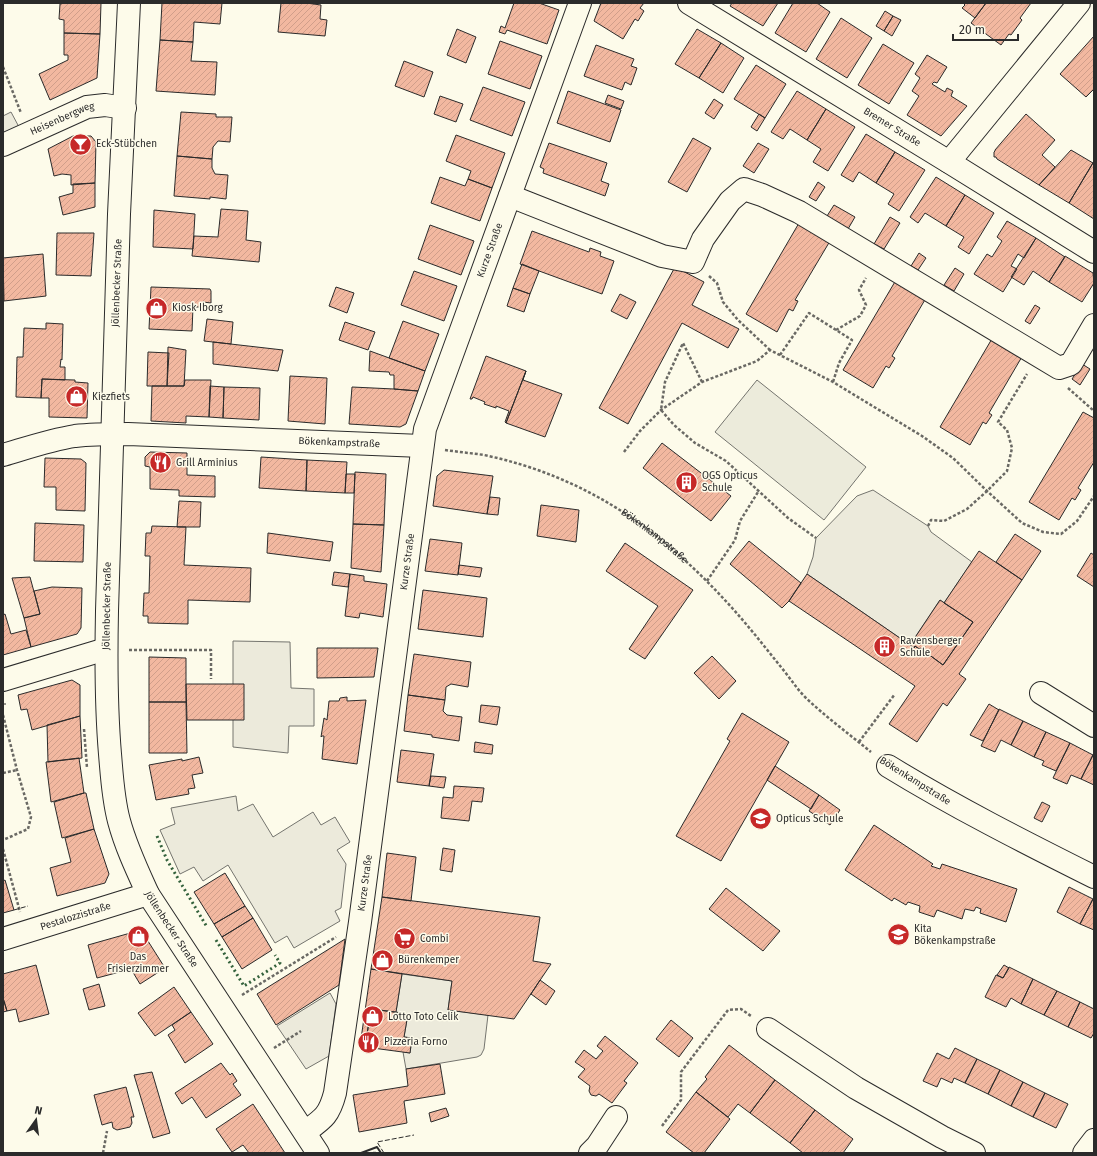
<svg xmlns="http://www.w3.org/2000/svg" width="1097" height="1156" viewBox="0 0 1097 1156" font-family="'Fira Sans',sans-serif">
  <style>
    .grass { fill: #ecebdb; stroke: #74746e }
    .parking { fill: #eceadb; stroke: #74746e }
    .building { fill: url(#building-hatch); stroke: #2b2b2b }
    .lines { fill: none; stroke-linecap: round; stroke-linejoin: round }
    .minor-casing { stroke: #2b2b2b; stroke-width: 24 }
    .major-casing { stroke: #2b2b2b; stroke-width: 24 }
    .path { stroke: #6a6964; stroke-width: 2.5; stroke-dasharray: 3 2; stroke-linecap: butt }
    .minor { stroke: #fdfbea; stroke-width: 22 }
    .major { stroke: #fdfbea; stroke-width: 22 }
    .hedge { stroke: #34623c; stroke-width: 3; stroke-dasharray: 2 3; stroke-linecap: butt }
    .fence { stroke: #2b2b2b; stroke-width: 1; stroke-dasharray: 5 2; stroke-linecap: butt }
    .wall { stroke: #2b2b2b; stroke-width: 2 }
    .labels { text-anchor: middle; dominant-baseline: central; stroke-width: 3; stroke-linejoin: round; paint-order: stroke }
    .street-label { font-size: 10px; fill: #2b2b2b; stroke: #fdfbea }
    .poi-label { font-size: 10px; fill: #2b2b2b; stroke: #fdfbea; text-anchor: start }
  </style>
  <defs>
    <pattern id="building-hatch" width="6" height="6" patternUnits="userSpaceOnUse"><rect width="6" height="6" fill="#f2b8a0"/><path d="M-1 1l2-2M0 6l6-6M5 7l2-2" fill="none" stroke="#d09e8a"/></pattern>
  </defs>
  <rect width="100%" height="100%" fill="#fdfbea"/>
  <path class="grass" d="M757 380 866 467 824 520 715 432Z"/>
  <path class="parking" d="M11 112 19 127 3 135V116Z
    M873 490 928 526 931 532 972 562 944 603 940 600 910 645 807 574 813 557 816 538 857 496Z
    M233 641 290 642 291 688 314 689V726H289L288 753 233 747Z
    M236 796 238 811 253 804 273 837 313 812 321 825 335 817 350 842 337 850 346 864 341 908 335 911 340 921 294 948 287 936 275 943 228 865 203 881 194 867 180 874 160 830 175 824 171 808Z
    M402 974 452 981 448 1010 488 1015 484 1049 481 1055 477 1057 406 1069 403 1052 410 1053 412 1038 404 1037 408 1014 396 1012Z
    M330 993 336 1004 329 1056 306 1069 277 1026Z"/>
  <path class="building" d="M65 3H101L100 34 64 33V20L59 19 60 4Z
    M162 3H222L220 24 194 22 193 42 160 40Z
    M281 3H306L321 5 320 19 327 20 325 36 278 32Z
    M514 3H539L559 10 547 44 507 30 505 34 499 32 501 26 505 28Z
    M601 3H644L640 8 644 11 638 21 635 19 623 39 594 21Z
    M732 3H778L763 26 730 6Z
    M793 3H817L830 12 806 52 775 33Z
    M963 3H986L975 18 962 8 965 5Z
    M986 3H1031L1020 18 1022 20 1011 35 1009 34 1001 45 971 23Z
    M885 11 893 16 884 31 876 26Z
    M893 16 901 20 892 36 884 31Z
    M841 18 872 38 847 78 816 59Z
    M457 29 476 37 466 63 447 55Z
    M697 29 721 43 699 78 675 64Z
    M64 33 100 34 97 78 50 100 39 74 68 60V55H64Z
    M1094 36V89L1086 97 1060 74Z
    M160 40 193 42 191 61 217 62 215 95 156 91Z
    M500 41 542 56 530 89 488 74Z
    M721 43 744 58 723 93 699 78Z
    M883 44 914 63 889 104 858 85Z
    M596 45 634 59 631 66 637 68 631 85 625 82 622 90 584 76Z
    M927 55 947 67 937 83 934 82 932 84 945 92 947 88 953 91 951 96 967 106 941 136 907 115 919 96 912 91 920 78 915 74Z
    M404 61 433 72 424 97 395 86Z
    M756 65 786 84 765 118 734 99Z
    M483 87 525 102 512 136 470 120Z
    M568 91 621 110 610 142 557 123Z
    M797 91 826 109 807 140 790 129 783 139 771 132Z
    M608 95 624 101 621 109 605 103Z
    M440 96 463 104 456 122 434 114Z
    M714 99 723 105 714 119 705 113Z
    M826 109 855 127 828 171 813 162 821 149 807 140Z
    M181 112 216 114V117H232L230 142 218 141 213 147 212 159 177 156Z
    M759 114 765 118 757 131 751 127Z
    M1026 114 1055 140 1042 155 1055 167 1039 185 997 159 996 157H994V152L995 151V150Z
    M866 134 895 152 876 183 859 172 853 182 841 175Z
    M456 135 505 153 492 188 468 179 471 171 446 161Z
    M73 136H91L96 142 95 183 71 185V175L62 174 54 176 48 149Z
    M693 138 711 148 687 192 668 182Z
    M549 143 607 163 601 181 609 184 605 196 543 173 544 169 540 167Z
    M758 143 769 149 754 173 743 166Z
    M1071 150 1093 163 1069 203 1039 185Z
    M895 152 925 170 899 211 888 204 894 194 876 183Z
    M177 156 212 159V168L215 174 228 175 226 199 210 197V199L174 196Z
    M1094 161V219L1069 203Z
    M440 177 465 186 468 179 492 188 480 221 431 203Z
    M936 177 965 195 946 226 925 213 918 223 910 217Z
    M818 182 825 187 816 201 809 197Z
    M95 183V207L63 215 59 197 73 193V184Z
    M965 195 994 213 969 254 958 247 964 237 946 226Z
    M834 205 855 217 848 229 827 216Z
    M221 209 248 211 246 240 261 242 259 262 192 256 194 236 218 237Z
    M154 210 195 214 193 249 153 247Z
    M890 217 900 223 884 249 874 244Z
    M1007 221 1036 238 1024 258 1018 254 1011 266 1017 269 1003 292 974 274 987 254 992 257 1002 241 997 237Z
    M799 223 830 241 795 300 798 301 793 311 789 309 777 332 746 314Z
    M430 225 474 241 461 275 418 259Z
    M532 231 589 252 590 248 601 252 600 256 614 261 602 294 520 264Z
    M57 233H94L91 276 56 275Z
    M1036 238 1065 257 1049 282 1033 271 1024 285 1011 277Z
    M919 253 926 258 918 270 911 266Z
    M43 254 46 296 4 301 3 258Z
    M1065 256 1093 273 1094 283 1082 302 1049 282Z
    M522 264 539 271 530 294 513 288Z
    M675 267 704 282 692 305 739 329 728 348 682 323 628 424 599 408Z
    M955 268 964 274 954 291 944 285Z
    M414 271 457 286 444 321 401 305Z
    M896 280 926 298 892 356 895 358 889 368 886 366 873 388 843 370Z
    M151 287 210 289 211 291V303L203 302V307H193L192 331 149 329Z
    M336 287 354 293 347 313 329 306Z
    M513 288 530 294 524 312 507 306Z
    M620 294 636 302 627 319 611 311Z
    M1035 305 1040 308 1030 324 1025 321Z
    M207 319 233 322 231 344 204 341Z
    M403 321 439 334 425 371 389 358Z
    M345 322 375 332 368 350 339 340Z
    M46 323 63 324 62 360 61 359 60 367H65V380L42 379 41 398 16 397 17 357H23L24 328 46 329Z
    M993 337 1023 355 989 413 992 415 986 424 983 422 970 445 940 427Z
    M213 342 283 350 278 371 213 364Z
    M168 347 186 350 184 386H167Z
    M370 351 425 371 418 391 394 389V375H390L389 372 369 371Z
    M148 352 169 353 167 386H147Z
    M486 356 526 371 506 423 505 422 509 411 496 406V408L484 404 485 402 473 397 472 399H470Z
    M1082 364 1090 369 1080 385 1072 379Z
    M526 371 523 380 562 394 545 437 506 423Z
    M290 376 327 378 325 424 288 421Z
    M42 379 75 380V382L88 383 87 418 49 417V398H41Z
    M185 380H211L209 417 186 416V423L151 421 152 386H184Z
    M210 386 224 387 223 418 209 417Z
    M224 387 260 388 259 420 223 418Z
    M352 387 394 389 418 391 406 424 400 427 349 424Z
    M1083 412 1094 418V462L1078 488 1081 490 1075 500 1072 498 1059 520 1029 502Z
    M662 443 731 496 711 521 643 468Z
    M150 452 187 453V475L215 476V497L179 496V490L150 489V467L145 466V457Z
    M261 457 307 460 306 491 259 488Z
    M45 458 81 459 86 463 85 511 56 510V487H44Z
    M307 460 347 462 345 493 306 491Z
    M444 470 493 476 487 514 433 506 437 476Z
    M355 472 386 474 384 525 353 524Z
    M346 474H355L354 493H345Z
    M490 497 500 498 498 515 487 514Z
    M179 501 201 502 200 527H177Z
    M541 505 579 510 576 542 537 536Z
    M35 523 84 525 83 562 34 561Z
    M353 524 384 525 381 572 351 568Z
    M152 526 186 527 184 565 251 568 250 602 188 600V624L148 623V616H143L144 593H149L150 556H145L146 533H151Z
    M268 533 333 542 330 561 267 553Z
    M1015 534 1041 551 1022 580 996 562Z
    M430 539 462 543 458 575 425 571Z
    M749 541 801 583 789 601 782 608 730 564Z
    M625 543 693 590 645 659 629 649 658 606 606 571Z
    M979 551 1022 580 959 674 966 679 947 706 943 703 917 742 889 724 915 686 789 601 807 574 910 645 914 648 915 646 919 649 920 648 943 665 973 622 944 603Z
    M1091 553 1094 555V587L1077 576Z
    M459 565 482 568 480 577 458 574Z
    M334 572 350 574 348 587 332 585Z
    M350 574 364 576V581L387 584 383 617 360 613 359 618 345 616Z
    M30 577 40 614 24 618 12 578Z
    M52 587 82 588 81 628 77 634 31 647 24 618 40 614 34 591Z
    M423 590 487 598 483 637 418 629Z
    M940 600 973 622 943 665 920 648 919 649 915 646 914 648 910 645Z
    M5 614 11 634 26 630 31 647 3 655V615Z
    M317 648H378L374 677 317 678Z
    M414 654 471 662 468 687 451 684 446 687 445 700 408 695Z
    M712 656 736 681 719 699 694 673Z
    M149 657 186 658V702H149Z
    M72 680 80 685V716L32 730 27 709 21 710 18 695Z
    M186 684H244V720H187Z
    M408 695 445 700 443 711 447 715 462 717 459 741 432 737V735L404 731Z
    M347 697V701L366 700 357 764 322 759 324 736H322L321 737 324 718 327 720 329 701H339L340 698Z
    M149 702H186L187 753H149Z
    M989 704 999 710 983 741 970 735Z
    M481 705 500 707 497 725 479 722Z
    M999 709 1023 721 1011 745 1001 740 995 752 981 746Z
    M742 713 789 742 721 861 676 836 730 741 727 739Z
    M80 716 82 758 48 762 47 725Z
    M1023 721 1046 732 1034 757 1011 745Z
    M1046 732 1070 743 1056 771 1042 765 1044 761 1034 757Z
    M475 742 493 745 492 754 474 752Z
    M1070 743 1093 755 1081 779 1071 775 1067 784 1053 778Z
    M401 750 434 754 429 786 397 782Z
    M1094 753V785L1081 779Z
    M199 757 203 773 192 775 195 788 188 789 189 794 156 800 149 765 182 759V761Z
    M79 758 84 793 51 802 46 762Z
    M775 766 819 795 811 809 767 780Z
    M431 776 446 777 444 788 429 786Z
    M454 786 484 788 482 802 472 801 469 821 441 818 443 797 453 798Z
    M84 793H86L94 829 62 838 54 802Z
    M819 795 840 810 830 825 809 811Z
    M1042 802 1050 806 1042 822 1034 818Z
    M874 825 933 864 931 866 940 869 942 864 1017 889 1006 922 980 913 981 909 976 907 974 911 965 909 962 919 937 910 934 917 919 912 920 906 908 902 906 905 894 898 892 901 845 870Z
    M94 829 109 874 105 883 57 896 50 868 71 862 65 838Z
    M443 848 455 850 452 872 440 870Z
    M387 853 416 857 411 901 382 897Z
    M225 873 245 906 214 924 194 892Z
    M5 880 14 910 3 913V881Z
    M1069 887 1093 899 1080 924 1057 912Z
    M726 888 780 931 763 951 709 909Z
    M382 897 540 917 533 961 551 964 514 1019 448 1010 452 981 371 969Z
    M1093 899 1094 900V930L1080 924Z
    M245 906 253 918 222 937 214 924Z
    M253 918 272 950 242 969 222 937Z
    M141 930 165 968 140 984 131 969 97 978 88 945Z
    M345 939 339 985 276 1025 257 994Z
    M36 965 49 1014 19 1022 16 1009 7 1011 3 998V974Z
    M1004 965 1009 968 1003 978 997 975Z
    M1009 967 1033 979 1021 1004 1011 998 1006 1007 985 997 996 975 1003 978Z
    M371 969 402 974 396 1012 371 1009 365 1047 360 1046Z
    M1033 979 1057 991 1044 1015 1021 1004Z
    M540 980 555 991 546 1005 531 994Z
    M99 984 105 1006 89 1010 83 989Z
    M174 987 191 1012 155 1036 138 1013Z
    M1057 991 1080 1002 1068 1027 1044 1015Z
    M3 998 7 1011 3 1012Z
    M1080 1002 1094 1009V1033L1091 1038 1068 1027Z
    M371 1009 408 1014 404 1037 412 1038 410 1053 365 1047Z
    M191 1012 213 1044 185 1063 168 1035 175 1030 172 1025Z
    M671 1020 693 1038 679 1057 656 1039Z
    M605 1036 638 1063 624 1081 627 1083 612 1103 599 1094 596 1096 591 1095 589 1091 590 1086 578 1077 585 1069 575 1062 584 1050 596 1059 603 1051 597 1046Z
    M729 1045 775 1080 750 1113 738 1104 728 1117 696 1092 707 1079 705 1077Z
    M955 1048 977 1059 965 1083 954 1078 952 1083 941 1078 937 1087 923 1081 937 1053 949 1059Z
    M977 1059 1000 1070 988 1094 965 1083Z
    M221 1063 230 1075 232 1073 237 1081 233 1084 241 1095 206 1118 192 1097 182 1104 175 1093Z
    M440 1064 445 1094 404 1101 407 1123 359 1132 353 1095 408 1086 406 1069Z
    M1000 1070 1023 1082 1011 1106 988 1094Z
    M152 1072 170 1133 153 1138 134 1075Z
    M775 1080 815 1110 790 1143 750 1113Z
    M1023 1082 1045 1093 1033 1117 1011 1106Z
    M126 1087 134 1117H131L132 1123 130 1127 117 1130 113 1128 112 1122 102 1125 94 1095Z
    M696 1092 730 1119 704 1153H694L666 1132Z
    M1045 1093 1068 1104 1056 1128 1033 1117Z
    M253 1104 285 1153H249L243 1145 232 1152 216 1129Z
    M446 1108 449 1116 431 1122 429 1113Z
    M815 1110 853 1139 843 1153H803L790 1143Z"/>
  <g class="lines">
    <defs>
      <g id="minor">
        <path id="s2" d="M689 3 949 162 1094 252"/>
        <path id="s3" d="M3 145 87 107 105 105 125 108"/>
        <path d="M949 162 1079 3"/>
        <path d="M510 196 662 256 693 262 703 239 730 201 744 189 762 195 799 212 1059 368 1071 364 1094 325"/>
        <path id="s4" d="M3 455C27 448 50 440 75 436 92 434 110 434 128 434L422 446"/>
        <path d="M3 680 106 649"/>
        <path d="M1041 693 1094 726"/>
        <path d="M888 766C955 807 1024 842 1094 877"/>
        <path id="s5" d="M3 939 148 894"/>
        <path d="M768 1029 856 1088 942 1137 974 1153"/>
        <path id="s6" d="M305 1132C323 1119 329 1116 335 1093L360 922 425 429 580 3"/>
        <path d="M590 1153 597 1146 616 1117"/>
        <path d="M1084 1153 1094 1140"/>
      </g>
      <g id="major">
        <path id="s7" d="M129 3 119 214 107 611C106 659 106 707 110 754 112 777 113 799 119 821 126 847 137 870 148 894L318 1153"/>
      </g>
    </defs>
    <use href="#minor" class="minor-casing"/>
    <use href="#major" class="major-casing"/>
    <g class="path">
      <path d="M3 67 21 113"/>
      <path d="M709 276 717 283 723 302 738 320 770 350"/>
      <path d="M836 330 860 316 866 305 859 290 866 278"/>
      <path d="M780 355 809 313 852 340 839 363 833 382"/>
      <path d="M702 382 683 343 665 382 661 410 674 425 695 443 726 461 788 518 816 538"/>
      <path d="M1068 388 1094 411"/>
      <path id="s1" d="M445 450C458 452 471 453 484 455 588 477 663 531 733 609 751 629 768 651 785 672 792 681 798 690 806 698 826 717 849 734 871 752"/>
      <path d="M624 452 640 431 661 410 702 382 757 361 770 350 833 382 922 436 953 458 987 491 1022 523 1043 532 1061 534 1077 521 1094 496"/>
      <path d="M928 526 931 520 944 521 967 509 987 491 1007 471 1012 448 1007 430 998 422 1027 374"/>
      <path d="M707 581 735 540 740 521 758 492"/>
      <path d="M129 650H211V679"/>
      <path d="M3 715 17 770 31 817 28 829 3 840"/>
      <path d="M84 729 87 768"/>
      <path d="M859 742 895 694"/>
      <path d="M3 773 17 770"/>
      <path d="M3 849 20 912"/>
      <path d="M242 995 336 937"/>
      <path d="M274 1048 301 1031"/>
      <path d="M662 1126 681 1100V1072L728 1010 741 1009 751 1016"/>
      <path d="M103 1153 107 1131"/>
      <path d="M373 1153H376"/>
    </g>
    <use href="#minor" class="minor"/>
    <use href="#major" class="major"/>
    <path class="hedge" d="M157 836 167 860 207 927
      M216 940 244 986 280 963 275 955"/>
    <path class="fence" d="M3 704H6
      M14 910 28 906
      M384 1153 377 1142 414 1135"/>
    <path class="wall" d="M361 1153 377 1147 381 1153"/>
  </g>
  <defs>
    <symbol id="bar-disc" viewBox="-11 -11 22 22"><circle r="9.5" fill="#c62828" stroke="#fdfbea"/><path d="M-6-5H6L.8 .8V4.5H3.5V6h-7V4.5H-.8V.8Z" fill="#fff"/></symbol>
    <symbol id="shop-disc" viewBox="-11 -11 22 22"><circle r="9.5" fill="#c62828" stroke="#fdfbea"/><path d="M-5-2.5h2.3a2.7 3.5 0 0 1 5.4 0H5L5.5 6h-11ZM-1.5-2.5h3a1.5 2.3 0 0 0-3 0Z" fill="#fff"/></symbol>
    <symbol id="restaurant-disc" viewBox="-11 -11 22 22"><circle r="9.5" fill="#c62828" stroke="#fdfbea"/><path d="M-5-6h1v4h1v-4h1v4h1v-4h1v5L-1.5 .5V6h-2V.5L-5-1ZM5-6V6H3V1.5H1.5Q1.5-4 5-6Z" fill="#fff"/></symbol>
    <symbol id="building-disc" viewBox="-11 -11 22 22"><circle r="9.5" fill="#c62828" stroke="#fdfbea"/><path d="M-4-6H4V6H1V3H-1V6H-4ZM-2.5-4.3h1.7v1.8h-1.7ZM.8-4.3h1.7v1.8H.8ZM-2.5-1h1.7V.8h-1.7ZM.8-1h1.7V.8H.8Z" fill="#fff"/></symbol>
    <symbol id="school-disc" viewBox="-11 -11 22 22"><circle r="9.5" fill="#c62828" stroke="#fdfbea"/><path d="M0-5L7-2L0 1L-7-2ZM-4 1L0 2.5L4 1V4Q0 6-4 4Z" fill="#fff"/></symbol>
    <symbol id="supermarket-disc" viewBox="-11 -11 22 22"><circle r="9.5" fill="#c62828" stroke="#fdfbea"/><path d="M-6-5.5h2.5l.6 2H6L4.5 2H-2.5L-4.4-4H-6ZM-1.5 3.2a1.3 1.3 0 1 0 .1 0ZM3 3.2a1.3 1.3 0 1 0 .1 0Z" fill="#fff"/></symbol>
  </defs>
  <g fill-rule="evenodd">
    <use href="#bar-disc" x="68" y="132" width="25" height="25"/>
    <use href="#shop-disc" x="144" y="296" width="25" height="25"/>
    <use href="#shop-disc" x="64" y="384" width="25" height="25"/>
    <use href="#restaurant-disc" x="148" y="450" width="25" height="25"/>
    <use href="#building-disc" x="674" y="470" width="25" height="25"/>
    <use href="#building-disc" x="872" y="634" width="25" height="25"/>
    <use href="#school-disc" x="748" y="806" width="25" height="25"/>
    <use href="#school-disc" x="886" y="922" width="25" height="25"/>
    <use href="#shop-disc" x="126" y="924" width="25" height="25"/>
    <use href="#supermarket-disc" x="392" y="926" width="25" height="25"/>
    <use href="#shop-disc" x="370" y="948" width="25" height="25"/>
    <use href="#shop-disc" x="360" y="1004" width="25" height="25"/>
    <use href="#restaurant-disc" x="356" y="1030" width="25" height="25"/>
  </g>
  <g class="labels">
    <g class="street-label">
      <text stroke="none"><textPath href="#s3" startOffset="65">Heisenbergweg</textPath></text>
      <text stroke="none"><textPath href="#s2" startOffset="238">Bremer Straße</textPath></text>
      <text stroke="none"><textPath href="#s6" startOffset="911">Kurze Straße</textPath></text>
      <text transform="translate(117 283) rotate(-88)">Jöllenbecker Straße</text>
      <text stroke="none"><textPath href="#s4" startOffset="339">Bökenkampstraße</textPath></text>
      <text stroke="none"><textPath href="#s1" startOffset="230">Bökenkampstraße</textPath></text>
      <text stroke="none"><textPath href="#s6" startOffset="587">Kurze Straße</textPath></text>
      <text transform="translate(107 606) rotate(-89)">Jöllenbecker Straße</text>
      <text transform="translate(915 781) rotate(32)">Bökenkampstraße</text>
      <text stroke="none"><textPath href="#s6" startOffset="263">Kurze Straße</textPath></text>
      <text stroke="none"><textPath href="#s5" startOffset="76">Pestalozzistraße</textPath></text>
      <text stroke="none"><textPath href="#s7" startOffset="940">Jöllenbecker Straße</textPath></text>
    </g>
    <g class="poi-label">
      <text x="96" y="144">Eck-Stübchen</text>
      <text x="172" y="308">Kiosk Iborg</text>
      <text x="92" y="397">Kiezfiets</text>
      <text x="176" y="463">Grill Arminius</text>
      <text x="702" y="476">OGS Opticus<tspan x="702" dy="12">Schule</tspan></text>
      <text x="900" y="641">Ravensberger<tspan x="900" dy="12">Schule</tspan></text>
      <text x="776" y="819">Opticus Schule</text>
      <text x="914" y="929">Kita<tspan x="914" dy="12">Bökenkampstraße</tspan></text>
      <text x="420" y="939">Combi</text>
      <text x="138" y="957" text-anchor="middle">Das<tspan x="138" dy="12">Frisierzimmer</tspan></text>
      <text x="398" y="960">Bürenkemper</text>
      <text x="388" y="1017">Lotto Toto Celik</text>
      <text x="384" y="1042">Pizzeria Forno</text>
    </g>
  </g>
  <rect width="1097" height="1156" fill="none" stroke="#2b2b2b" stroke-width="8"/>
  <g transform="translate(36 1120) rotate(14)" stroke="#fdfbea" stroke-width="3" paint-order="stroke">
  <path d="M0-3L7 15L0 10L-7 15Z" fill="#2b2b2b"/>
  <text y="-6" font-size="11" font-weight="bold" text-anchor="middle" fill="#2b2b2b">N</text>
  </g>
  <path d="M953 34v6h65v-6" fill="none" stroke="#2b2b2b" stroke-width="2"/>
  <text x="959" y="34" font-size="12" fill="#2b2b2b" stroke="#fdfbea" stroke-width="3" paint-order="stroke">20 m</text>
</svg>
